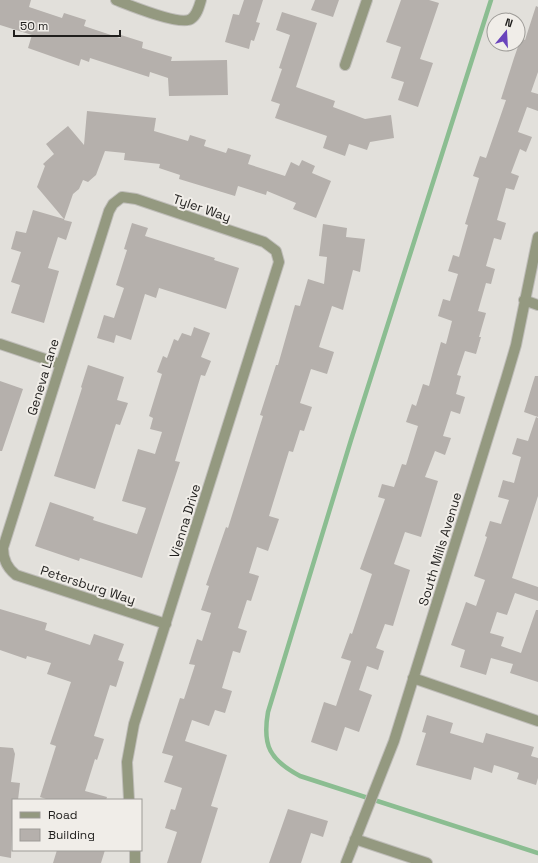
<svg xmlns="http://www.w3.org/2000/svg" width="538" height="863" viewBox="0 0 538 863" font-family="'Space Grotesk',sans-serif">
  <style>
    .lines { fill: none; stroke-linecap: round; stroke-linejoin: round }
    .stream { stroke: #8bbd91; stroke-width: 4.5 }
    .building { fill: #b5b0ac }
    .minor-casing { stroke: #bfbdb9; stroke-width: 12 }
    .minor { stroke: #949980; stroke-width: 10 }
    .labels { text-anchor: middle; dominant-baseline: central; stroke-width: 4; stroke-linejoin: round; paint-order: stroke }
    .street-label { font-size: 13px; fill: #201f1d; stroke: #f0ede8 }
  </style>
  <rect width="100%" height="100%" fill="#e2e0db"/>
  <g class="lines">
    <path class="stream" d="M491 0 351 440 268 712C262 746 270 760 300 776L538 853"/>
  </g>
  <path class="building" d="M0 0H31L29 7 62 18 64 13 86 20 84 26 120 38 121 35 143 42 142 48 172 57 171 61 227 60 228 95 169 96 168 78 150 72 149 77 90 58 89 62 81 59 79 66 28 48 32 35 0 25Z
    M244 0H263L256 22 260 23 254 41 251 40 249 49 225 42 233 14 239 15Z
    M315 0H339L333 17 311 10Z
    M401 0H429L439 3 420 59 433 63 418 107 398 100 404 82 391 78 401 47 386 42Z
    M536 6 538 7V72L531 92 538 94V111L527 107 518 132 532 137 526 152 520 149 511 173 519 176 514 190 506 188 497 220 506 223 501 240 494 238 486 266 495 269 491 284 486 283 478 311 486 313 479 337H481L476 354 465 351 457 375 461 376 456 394 465 397 460 414 451 411 443 436 451 438 445 455 435 451 425 477 438 481 421 537 405 532 394 564 410 570 393 626 385 624 376 648 384 651 378 670 367 666 359 690 372 695 359 732 345 727 337 751 311 742 324 702 336 706 351 661 341 658 350 633 352 634 372 574 360 569 385 499 378 497 382 484 394 487 402 464 406 465 418 426 406 422 412 404 416 406 423 384 429 386 441 342 446 344 452 321 438 316 443 299 450 301 458 274 448 271 453 255 459 257 468 225 465 224 479 178 473 176 480 156 486 158 506 100 501 99 514 58 521 38 525 40Z
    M282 12 317 23 296 87 335 101 333 107 365 119 391 115 394 138 370 142 367 150 349 144 345 156 323 148 327 136 275 118 280 104 271 101 282 69 279 68 290 35 276 30Z
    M87 111 156 118 154 131 188 141 190 135 206 140 204 146 226 153 228 148 251 155 248 164 285 176 291 162 299 166 302 160 315 166 312 173 331 181 316 218 293 209 296 203 267 191 266 195 238 186 235 196 179 179 180 175 159 168 160 164 124 160 125 153 105 151 96 175 88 182 83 180 79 189 73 194 64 220 72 222 66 240 58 237 48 268 59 271 44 323 11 313 20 285 11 282 21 252 11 249 16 231 26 233 33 210 64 219 37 187 45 166 43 164 54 154 46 144 68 126 84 145Z
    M132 223 148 228 145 236 215 258 214 260 239 268 226 309 159 288 156 298 145 294 131 340 116 335 114 343 97 338 104 315 114 318 124 288 116 285 127 250 124 249Z
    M323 224 347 228 346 237 365 239 360 272 353 270 343 310 332 306 319 347 334 352 327 374 311 369 300 403 312 407 304 431 300 430 293 452 289 451 269 516 279 519 268 551 257 547 249 573 259 576 251 601 247 600 238 628 247 631 240 653 233 651 222 688 232 691 225 713 215 710 209 726 192 720 185 741 227 755 211 806 218 808 201 863H167L177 832 165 828 171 809 175 810 182 788 164 782 173 756 162 753 180 698 184 699 195 665 189 664 197 639 202 641 211 613 201 610 209 586 206 585 226 527 228 528 263 416 260 415 276 365H278L295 305 300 306 308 279 324 284 327 257 319 256Z
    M194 327 210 333 201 357 211 361 205 376 201 375 175 461 180 462 142 578 80 558 79 561 35 546 50 502 94 517 93 520 137 534 146 508 122 501 138 449 155 454 162 432 150 429 153 418 149 416 162 374 157 372 163 356 167 358 174 339 178 341 182 333 191 336Z
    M88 365 124 377 117 400 128 403 120 425 116 424 95 489 54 476 82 388 81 387Z
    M535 376H538V417L524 412Z
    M0 381 23 389 2 451H0Z
    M536 417 538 418V496L512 578 538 587V601L515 593 507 615 497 612 490 633 504 637 501 646 521 653 536 610H538V682L510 673 513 664 491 658 486 675 460 667 465 650 451 645 466 602 476 606 485 580 474 576 487 537 485 536 490 521 501 524 509 500 498 497 503 480 514 483 521 457 512 454 517 438 528 441Z
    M0 609 47 623 45 630 90 645 94 634 124 644 118 660 124 662 116 687 110 685 94 736 104 739 97 760 95 759 85 791 107 797 106 800H49L40 797 56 746 50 744 71 682 47 674 51 663 27 656 26 659 0 650Z
    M427 715 453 723 450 733 483 743 486 733 534 747 531 756 538 758V778L536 785 517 779 519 773 494 765 492 773 474 767 471 780 416 765 426 733 422 732Z
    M0 747 13 748 15 754 11 782 20 783 18 800H13L11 858 0 856Z
    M288 809 328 821 323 837 311 833 301 863H269Z
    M57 850H105L101 863H53Z"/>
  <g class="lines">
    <defs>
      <path id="minor" d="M116 0C129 5 180 26 191 19 197 15 199 7 201 0
        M345 65 367 0
        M524 300 538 305
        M0 344 60 364
        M413 678 538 721
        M129 800 127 762 134 724 279 262 276 251 264 242 136 199 122 197 113 204 109 211 3 548C3 560 7 568 16 575L166 624
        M355 839 427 863
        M135 850V863
        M346 863 394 741 506 379 516 345 538 237"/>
    </defs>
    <use href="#minor" class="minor-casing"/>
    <use href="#minor" class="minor"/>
  </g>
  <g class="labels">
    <g class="street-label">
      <text transform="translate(202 208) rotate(19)">Tyler Way</text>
      <text transform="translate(43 377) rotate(-73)">Geneva Lane</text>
      <text transform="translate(185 521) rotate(-73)">Vienna Drive</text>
      <text transform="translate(440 549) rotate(-73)">South Mills Avenue</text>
      <text transform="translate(88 585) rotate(18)">Petersburg Way</text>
    </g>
  </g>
  <rect x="12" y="799" width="130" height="52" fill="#f0ede8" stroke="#9d9b97"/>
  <rect x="20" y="812" width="20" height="6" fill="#949980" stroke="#9d9b97"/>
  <text x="48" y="819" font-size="12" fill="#201f1d">Road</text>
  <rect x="20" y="829" width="20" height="12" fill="#b5b0ac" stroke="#9d9b97"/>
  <text x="48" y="839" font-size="12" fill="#201f1d">Building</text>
  <g transform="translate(506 32) rotate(18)"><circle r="19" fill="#f0ede8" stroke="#9d9b97"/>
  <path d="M0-3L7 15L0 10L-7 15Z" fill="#6a44bc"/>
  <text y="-6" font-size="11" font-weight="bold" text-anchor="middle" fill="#201f1d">N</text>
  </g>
  <path d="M14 30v6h106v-6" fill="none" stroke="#201f1d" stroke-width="2"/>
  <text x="20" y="30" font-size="12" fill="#201f1d" stroke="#f0ede8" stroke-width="3" paint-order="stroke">50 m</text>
</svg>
